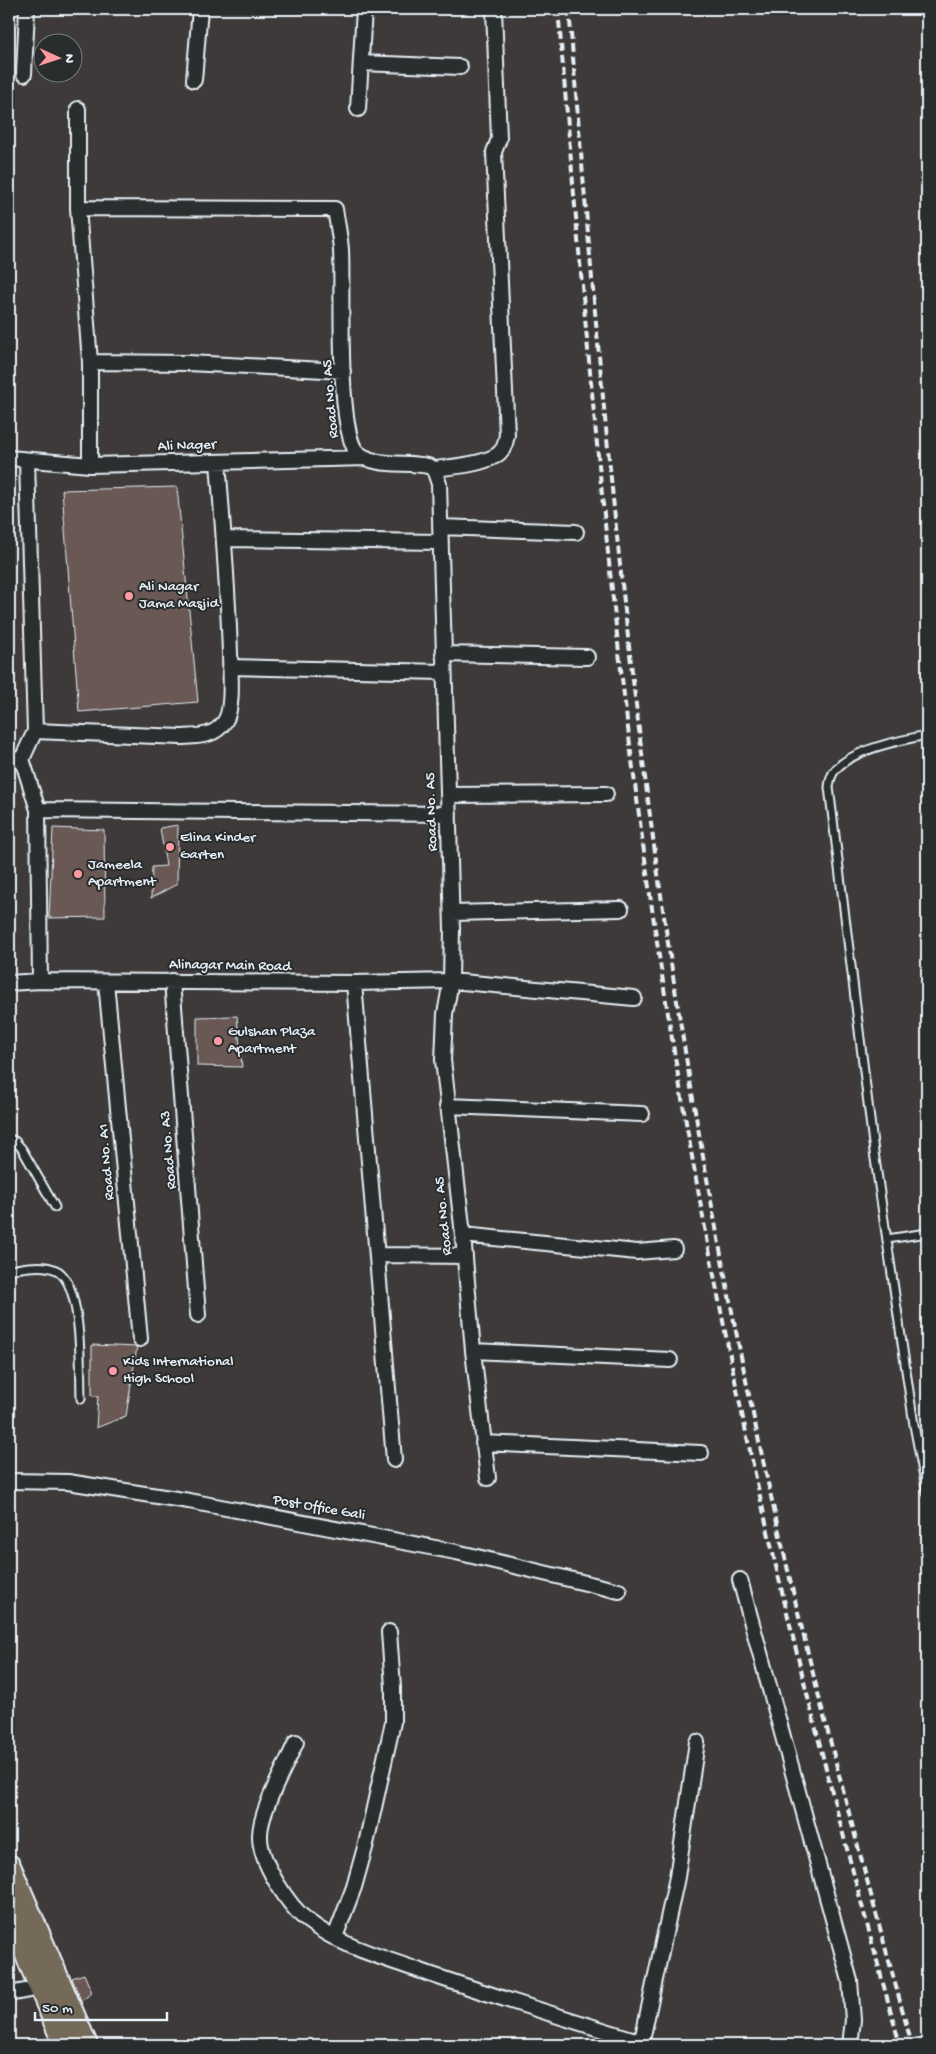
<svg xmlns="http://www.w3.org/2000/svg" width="936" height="2054" viewBox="0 0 936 2054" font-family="'Gochi Hand',sans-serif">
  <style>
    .building { fill: #6a5954; stroke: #e8f1f8 }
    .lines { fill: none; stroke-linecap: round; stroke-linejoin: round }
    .service-casing { stroke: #e8f1f8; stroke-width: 11 }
    .minor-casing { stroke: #e8f1f8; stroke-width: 18 }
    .trunk-casing { stroke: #e8f1f8; stroke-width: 26 }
    .service { stroke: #2a2d2e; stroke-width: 7 }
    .minor { stroke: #2a2d2e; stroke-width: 14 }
    .trunk { stroke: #746a5a; stroke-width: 22 }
    .rail { stroke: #e8f1f8; stroke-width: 4; stroke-dasharray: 8 4; stroke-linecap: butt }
    .poi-dot { fill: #ff9aa2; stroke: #2a2d2e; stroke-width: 2 }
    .labels { text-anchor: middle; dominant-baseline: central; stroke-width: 4; stroke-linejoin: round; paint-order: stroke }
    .street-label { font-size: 15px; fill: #e8f1f8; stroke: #2a2d2e }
    .poi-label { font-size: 15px; fill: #e8f1f8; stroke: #2a2d2e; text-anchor: start }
  </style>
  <rect width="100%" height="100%" fill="#3d3a39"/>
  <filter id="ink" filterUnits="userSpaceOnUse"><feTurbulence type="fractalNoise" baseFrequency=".02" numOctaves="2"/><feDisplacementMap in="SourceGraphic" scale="10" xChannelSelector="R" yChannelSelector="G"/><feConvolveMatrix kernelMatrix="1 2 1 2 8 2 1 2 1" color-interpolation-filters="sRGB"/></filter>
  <g filter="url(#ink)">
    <path class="building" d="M177 487 198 702 79 712 62 490Z
      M178 825 177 884 151 898 152 867 166 866 160 828Z
      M53 828 104 830 105 917 49 918Z
      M237 1016 242 1067 197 1066V1017Z
      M92 1345 137 1347 126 1416 96 1428 98 1396H92Z
      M84 1974 92 1993 81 2001 72 1978Z"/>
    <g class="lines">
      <defs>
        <path id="service" d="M927 735C901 740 854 749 836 769 831 774 830 780 829 787L874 1152 914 1425 927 1493
          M9 1139 15 1141 22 1149 55 1207
          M887 1239 927 1233
          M9 1270C24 1268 44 1263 58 1271 83 1287 80 1371 81 1399
          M45 2045 61 2043"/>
        <path id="minor" d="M361 63 460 67
          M24 74 27 9
          M194 80 200 9
          M78 109V208
          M358 109 364 9
          M90 362 188 363 343 371
          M9 458 90 465 367 458
          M27 461 35 731 22 759 38 810 40 981
          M90 465V362L78 208 335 209C337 222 340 236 341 250 343 284 336 435 358 453 376 468 406 461 428 466L434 469 439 484 452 929 451 981 445 1014 443 1060 463 1235 473 1351 488 1478
          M434 469C451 467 493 464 502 450 505 447 506 439 507 435L494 152 499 139 494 9
          M440 527 576 532
          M224 539 441 542
          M443 654 587 657
          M230 667 443 672
          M35 731 181 737C198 736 215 737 225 721 234 708 230 669 230 653 228 589 223 526 218 462
          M9 760 22 759
          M448 795 606 794
          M38 810 449 814
          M452 913 621 909
          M172 981 198 1315
          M106 982 140 1339
          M9 983 40 981 354 983 451 981 634 998
          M354 983 394 1460
          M447 1106 642 1114
          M463 1235 637 1252 674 1249
          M377 1255 465 1256
          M473 1351 670 1360
          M483 1443 701 1453
          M9 1481 68 1482 189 1501 456 1552 619 1591
          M740 1580 850 1981 853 2020 850 2045
          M296 1742C286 1766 259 1812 260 1837 260 1862 289 1907 308 1921 340 1946 381 1957 418 1970 492 1996 567 2019 642 2042
          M335 1937 354 1887 366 1844 393 1722V1687L389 1632
          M9 1994 40 1988
          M641 2045 677 1877 697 1742"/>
        <path id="trunk" d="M9 1866 86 2045
          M9 1913 65 2045"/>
      </defs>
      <use href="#service" class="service-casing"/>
      <use href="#minor" class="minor-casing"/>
      <use href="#trunk" class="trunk-casing"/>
      <use href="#service" class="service"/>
      <use href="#minor" class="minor"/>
      <use href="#trunk" class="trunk"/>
      <path class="rail" d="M558 9C585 323 611 637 658 949 689 1155 728 1360 775 1562 813 1724 856 1885 900 2045
        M569 9C595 323 622 637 669 950 700 1154 739 1361 786 1562 824 1724 868 1885 912 2045"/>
    </g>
  </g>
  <g class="poi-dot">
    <circle cx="129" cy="596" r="5"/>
    <circle cx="170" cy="847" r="5"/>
    <circle cx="78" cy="874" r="5"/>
    <circle cx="218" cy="1041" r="5"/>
    <circle cx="113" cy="1371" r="5"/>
  </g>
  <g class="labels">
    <g class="street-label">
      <text transform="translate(331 399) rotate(-95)">Road No. A5</text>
      <text transform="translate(187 446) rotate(-2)">Ali Nager</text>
      <text transform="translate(432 812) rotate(-92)">Road No. A5</text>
      <text transform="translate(230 966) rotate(1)">Alinagar Main Road</text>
      <text transform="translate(169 1150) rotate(-95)">Road No. A3</text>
      <text transform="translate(107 1162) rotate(-95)">Road No. A1</text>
      <text transform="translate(444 1216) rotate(-96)">Road No. A5</text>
      <text transform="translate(319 1508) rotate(10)">Post Office Gali</text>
    </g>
    <g class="poi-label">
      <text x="139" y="587">Ali Nagar<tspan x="139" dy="17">Jama Masjid</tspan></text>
      <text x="180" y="838">Elina Kinder<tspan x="180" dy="17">Garten</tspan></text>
      <text x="88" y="865">Jameela<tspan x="88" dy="17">Apartment</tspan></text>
      <text x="228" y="1032">Gulshan Plaza<tspan x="228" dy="17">Apartment</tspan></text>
      <text x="123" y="1362">Kids International<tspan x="123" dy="17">High School</tspan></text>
    </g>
  </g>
  <rect width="936" height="2054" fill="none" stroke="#2a2d2e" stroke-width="30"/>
  <rect x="15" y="15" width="906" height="2024" fill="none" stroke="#e8f1f8" stroke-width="2" filter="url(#ink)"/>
  <g transform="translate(58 58) rotate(93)"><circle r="24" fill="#2a2d2e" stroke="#767b7f"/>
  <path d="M0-4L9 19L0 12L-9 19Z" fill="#ff9aa2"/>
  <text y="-8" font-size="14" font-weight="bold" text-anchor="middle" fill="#e8f1f8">N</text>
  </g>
  <path d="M35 2012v8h132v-8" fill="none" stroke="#e8f1f8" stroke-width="2.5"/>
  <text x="42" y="2012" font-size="15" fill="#e8f1f8" stroke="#2a2d2e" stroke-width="4" paint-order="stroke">50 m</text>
</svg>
